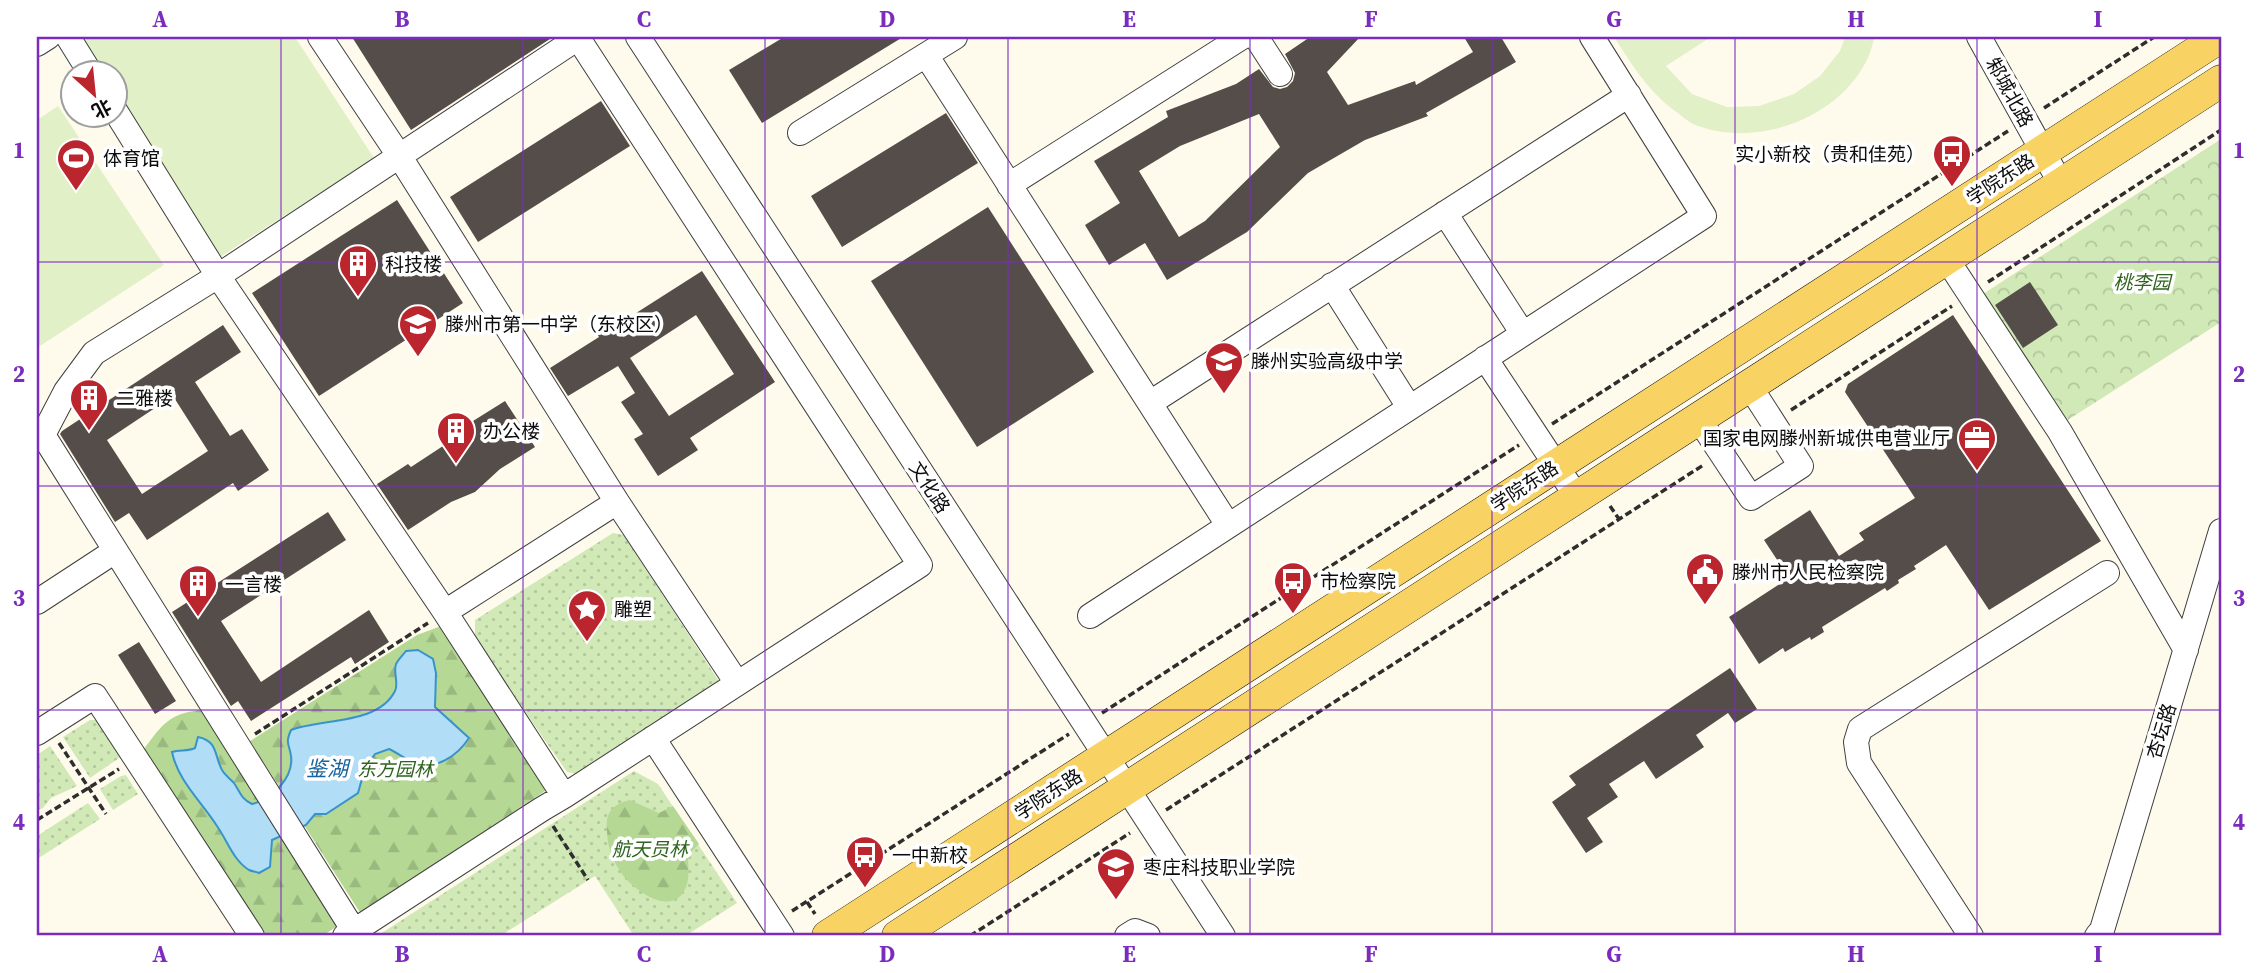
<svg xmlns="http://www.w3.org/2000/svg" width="2258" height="973" viewBox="0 0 2258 973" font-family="'Source Serif 4','Noto Sans SC',serif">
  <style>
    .grass { fill: url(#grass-dots) }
    .forest { fill: url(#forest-firs) }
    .park { fill: url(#park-crowns) }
    .pitch { fill: #e2f0c8 }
    .water { fill: #b1ddf6; stroke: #3893cc; stroke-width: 2 }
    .building { fill: #554d49; fill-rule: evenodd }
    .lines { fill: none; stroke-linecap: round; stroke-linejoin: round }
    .minor-casing { stroke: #3f3f3f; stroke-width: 26 }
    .major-casing { stroke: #1d1d1d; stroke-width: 33 }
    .path { stroke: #2e2e2e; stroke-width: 3.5; stroke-dasharray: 7 3.5; stroke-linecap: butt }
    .minor { stroke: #fff; stroke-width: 24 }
    .major { stroke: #f8d263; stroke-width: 32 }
    .grid { fill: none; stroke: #7b2cbf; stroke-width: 2; stroke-opacity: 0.55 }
    .labels { text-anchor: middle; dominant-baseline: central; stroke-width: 7; stroke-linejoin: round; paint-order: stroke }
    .street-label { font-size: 19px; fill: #0c0c0c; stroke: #fff }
    .poi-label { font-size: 19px; fill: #0c0c0c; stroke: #fff; text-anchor: start }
    .park-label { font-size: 19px; font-style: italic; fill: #2d631d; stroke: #fff }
    .water-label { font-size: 21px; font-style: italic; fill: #17649d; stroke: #fff }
    .neatline { fill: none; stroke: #7b2cbf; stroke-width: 2.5 }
    .grid-label { font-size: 23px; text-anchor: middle; font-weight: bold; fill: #7b2cbf }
  </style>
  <defs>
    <pattern id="grass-dots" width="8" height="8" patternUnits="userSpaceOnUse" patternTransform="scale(1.75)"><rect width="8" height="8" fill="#d1e9b6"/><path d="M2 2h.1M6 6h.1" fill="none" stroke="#b2c79b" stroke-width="1.8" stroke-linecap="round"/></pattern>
    <pattern id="forest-firs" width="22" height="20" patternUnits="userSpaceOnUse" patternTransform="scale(1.75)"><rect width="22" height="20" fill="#b5d995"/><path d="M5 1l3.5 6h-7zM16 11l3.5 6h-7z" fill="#9ab97f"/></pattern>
    <pattern id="park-crowns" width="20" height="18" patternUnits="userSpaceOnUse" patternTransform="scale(1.75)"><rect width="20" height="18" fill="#d1e9b6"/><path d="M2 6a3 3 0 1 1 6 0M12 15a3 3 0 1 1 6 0" fill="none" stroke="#b2c79b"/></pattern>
  </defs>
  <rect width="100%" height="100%" fill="#fffbec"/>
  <path class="grass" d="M613 533 624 535 718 680 717 689 581 775 567 772 475 640V620Z
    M90 720H98L122 756 90 778 63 737Z
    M50 746 77 786 51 798 43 808 37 810V755Z
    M634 771 658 784 737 903 685 936H634L595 876 500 936H377Z
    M126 775 138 794 113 810 100 789 121 776Z
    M88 803 100 819 37 859V836Z"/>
  <path class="forest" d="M441 626 548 789 361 914 250 741 417 635Z
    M201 710 339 925 322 936H261L141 753C160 728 167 713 201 710Z
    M630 800 659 813 673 806 699 844 688 855C688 865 690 877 686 887 673 920 631 889 620 871 612 859 607 845 607 830 605 812 613 804 630 800Z"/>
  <path class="park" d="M2221 139V322L2063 423 1980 296Z"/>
  <path class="pitch" d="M80 37H295L374 158 220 257 116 95V74L102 73Z
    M1614 37H1711L1666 66 1692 94 1727 107 1759 106 1794 94 1820 76 1840 51 1845 37H1875C1872 45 1870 55 1866 62 1835 121 1753 149 1693 124 1687 121 1681 115 1675 111 1648 91 1632 65 1614 37Z
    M58 106 164 265 40 346 37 340V120Z"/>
  <path class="water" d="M418 650 433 659 436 673 435 707 469 738C458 755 436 771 415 763 406 760 398 753 389 749L375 754 365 768 358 793 326 814H315L306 825 272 840 270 867 259 873C257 872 251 871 249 870 233 860 227 840 217 826 201 801 178 781 172 752 180 749 187 752 195 748L198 737C218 741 214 755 222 770 225 775 230 779 234 783 240 792 241 799 252 804 271 800 294 778 291 756 289 743 285 744 291 730 322 718 378 725 395 691 399 683 393 673 396 664 398 660 403 655 406 651Z"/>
  <path class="building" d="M352 37H553L411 130Z
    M784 37H903L762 123 729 70Z
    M1310 37H1360L1327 72 1348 105 1415 81 1416 85 1473 52 1464 37H1501L1516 62 1426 113 1428 116 1365 140 1308 173 1247 232 1167 280 1145 243 1109 265 1085 225 1120 203 1094 161 1168 117 1166 111 1236 84 1259 69 1273 87 1280 89 1287 87 1293 81 1295 73 1285 54ZM1259 114 1280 147 1205 221 1179 237 1139 171 1180 146Z
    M601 101 630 146 478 242 450 197Z
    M946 113 978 163 842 247 811 196Z
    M397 200 463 303 319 396 252 293Z
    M988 207 1094 372 977 447 871 281Z
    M702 271 775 382 690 438 698 450 658 476 634 439 643 434 621 402 635 393 618 366 568 396 550 368 599 337 596 331 607 323 611 329ZM696 315 734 374 669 416 630 358Z
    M2030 282 2058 325 2023 348 1995 305Z
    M1953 315 2101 541 1989 610 1946 545 1914 566 1916 569 1898 580 1899 583 1887 591 1885 588 1822 627 1824 632 1811 640 1810 637 1785 652 1783 648 1759 664 1729 617 1789 578 1764 540 1810 510 1839 556 1864 540 1859 533 1915 498 1845 392 1848 384Z
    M223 325 241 352 195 382 230 436 242 429 269 470 238 491 233 483 147 540 129 513 115 522 60 434 62 431ZM173 396 208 451 142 494 107 440Z
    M505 401 535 447 500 469 475 492 451 502 408 530 377 484 408 464 411 467 475 425 473 421Z
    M328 512 346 540 221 621 261 682 369 610 389 642 355 664 351 657 251 721 238 701 231 706 172 612Z
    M139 642 176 701 155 714 118 655Z
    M1730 668 1757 709 1735 723 1728 713 1696 735 1704 747 1656 779 1644 761 1609 784 1618 797 1587 818 1603 842 1586 853 1552 802 1576 785 1569 776Z"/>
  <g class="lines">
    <defs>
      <path id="minor" d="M68 37 91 74
        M320 37 400 157 617 502 737 683
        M638 37 1223 936
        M1256 37 1280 74
        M1979 37 2061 184
        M37 44 48 37
        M926 55 1228 525
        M116 112 218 276 445 612 564 796
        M800 133 955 37
        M1009 185 1242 37
        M1445 213 1523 334
        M1946 258 2060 432 2186 650
        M1332 285 1409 407
        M1485 358 1577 497
        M1150 403 1629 95
        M1698 418 1751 498 1801 466 1749 385
        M37 602 115 551
        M445 612 617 502
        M1090 616 1704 216 1592 37
        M37 733 95 696 252 936
        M653 738 782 936
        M345 936 354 931 542 809 564 796 920 565 578 38 218 276 94 353 66 391 43 435 354 931
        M1127 936 1135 931 1148 936
        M1971 936 1859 763 1856 742 1860 729 2107 573
        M2097 936 2102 930 2221 531"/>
      <path id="major" d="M828 936 2220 37
        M898 936 2221 81"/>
    </defs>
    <use href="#minor" class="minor-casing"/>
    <use href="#major" class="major-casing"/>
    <path class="path" d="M2044 108 2154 37
      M1988 282 2221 130
      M1791 410 1952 306
      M1552 424 2008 131
      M1738 443 1755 432
      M1610 506 1619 519
      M1102 713 1519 445
      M255 734 428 623
      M59 743 106 814
      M1166 810 1705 464
      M37 820 119 769
      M553 826 588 880
      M807 902 815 914
      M792 911 1069 734
      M970 936 1130 833"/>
    <use href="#minor" class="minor"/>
    <use href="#major" class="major"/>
  </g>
  <path class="grid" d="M281 37V936M523 37V936M765 37V936M1008 37V936M1250 37V936M1492 37V936M1735 37V936M1977 37V936M37 262H2221M37 486H2221M37 710H2221"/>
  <defs>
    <symbol id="bus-pin" viewBox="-11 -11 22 30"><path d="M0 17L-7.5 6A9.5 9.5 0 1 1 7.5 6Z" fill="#bb252e" stroke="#fff"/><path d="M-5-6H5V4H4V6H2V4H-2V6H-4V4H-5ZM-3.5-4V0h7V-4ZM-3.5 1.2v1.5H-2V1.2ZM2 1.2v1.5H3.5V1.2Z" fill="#fff"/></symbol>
    <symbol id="stadium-pin" viewBox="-11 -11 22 30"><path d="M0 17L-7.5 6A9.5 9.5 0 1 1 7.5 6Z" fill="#bb252e" stroke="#fff"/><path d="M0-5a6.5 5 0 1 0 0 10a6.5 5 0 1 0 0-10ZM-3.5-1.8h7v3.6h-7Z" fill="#fff"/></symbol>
    <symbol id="building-pin" viewBox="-11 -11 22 30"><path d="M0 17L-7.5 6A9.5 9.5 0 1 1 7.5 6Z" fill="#bb252e" stroke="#fff"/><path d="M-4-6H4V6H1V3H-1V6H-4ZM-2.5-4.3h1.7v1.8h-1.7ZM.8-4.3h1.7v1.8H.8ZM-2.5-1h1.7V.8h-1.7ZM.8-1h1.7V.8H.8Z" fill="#fff"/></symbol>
    <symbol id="school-pin" viewBox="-11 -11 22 30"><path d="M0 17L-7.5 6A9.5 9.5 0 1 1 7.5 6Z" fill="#bb252e" stroke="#fff"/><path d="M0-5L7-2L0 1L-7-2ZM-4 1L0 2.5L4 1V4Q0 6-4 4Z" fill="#fff"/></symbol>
    <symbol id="office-pin" viewBox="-11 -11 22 30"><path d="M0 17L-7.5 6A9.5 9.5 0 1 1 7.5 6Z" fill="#bb252e" stroke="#fff"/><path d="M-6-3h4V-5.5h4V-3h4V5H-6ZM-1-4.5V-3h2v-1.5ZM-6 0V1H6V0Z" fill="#fff"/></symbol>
    <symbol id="civic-pin" viewBox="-11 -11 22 30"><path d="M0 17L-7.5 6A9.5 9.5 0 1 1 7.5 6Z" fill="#bb252e" stroke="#fff"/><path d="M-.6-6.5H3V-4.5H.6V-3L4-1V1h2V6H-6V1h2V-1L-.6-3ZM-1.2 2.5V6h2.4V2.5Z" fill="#fff"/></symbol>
    <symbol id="sight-pin" viewBox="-11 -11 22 30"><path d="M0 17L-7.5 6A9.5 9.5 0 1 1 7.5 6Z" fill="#bb252e" stroke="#fff"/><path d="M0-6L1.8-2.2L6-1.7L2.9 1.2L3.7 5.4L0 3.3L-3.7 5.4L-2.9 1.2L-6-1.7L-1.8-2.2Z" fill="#fff"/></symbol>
    <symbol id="university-pin" viewBox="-11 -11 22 30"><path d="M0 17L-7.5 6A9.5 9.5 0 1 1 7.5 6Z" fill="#bb252e" stroke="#fff"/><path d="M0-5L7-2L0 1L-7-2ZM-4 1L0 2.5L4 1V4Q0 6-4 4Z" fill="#fff"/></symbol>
  </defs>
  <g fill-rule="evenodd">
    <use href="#bus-pin" x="1930" y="132" width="44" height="60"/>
    <use href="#stadium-pin" x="54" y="136" width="44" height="60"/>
    <use href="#building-pin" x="336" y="242" width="44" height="60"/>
    <use href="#school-pin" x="396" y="302" width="44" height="60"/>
    <use href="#school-pin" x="1202" y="339" width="44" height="60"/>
    <use href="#building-pin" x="67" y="376" width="44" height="60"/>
    <use href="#building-pin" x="434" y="409" width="44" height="60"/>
    <use href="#office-pin" x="1955" y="416" width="44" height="60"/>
    <use href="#civic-pin" x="1683" y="550" width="44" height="60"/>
    <use href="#bus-pin" x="1271" y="559" width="44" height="60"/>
    <use href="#building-pin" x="176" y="562" width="44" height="60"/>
    <use href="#sight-pin" x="565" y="587" width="44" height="60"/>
    <use href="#bus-pin" x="843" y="833" width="44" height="60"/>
    <use href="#university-pin" x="1094" y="845" width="44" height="60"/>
  </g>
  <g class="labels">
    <g class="street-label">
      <text transform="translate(2010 92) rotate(61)">邾城北路</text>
      <text transform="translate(2000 179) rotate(-33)">学院东路</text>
      <text transform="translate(1524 486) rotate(-33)">学院东路</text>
      <text transform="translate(930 487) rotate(57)">文化路</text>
      <text transform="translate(2161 731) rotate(-73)">杏坛路</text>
      <text transform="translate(1048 794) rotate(-33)">学院东路</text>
    </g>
    <g class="poi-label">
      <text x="1925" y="154" text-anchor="end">实小新校（贵和佳苑）</text>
      <text x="103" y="158">体育馆</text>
      <text x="385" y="264">科技楼</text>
      <text x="445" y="324">滕州市第一中学（东校区）</text>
      <text x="1251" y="361">滕州实验高级中学</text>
      <text x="116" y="398">二雅楼</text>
      <text x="483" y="431">办公楼</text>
      <text x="1950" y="438" text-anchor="end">国家电网滕州新城供电营业厅</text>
      <text x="1732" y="572">滕州市人民检察院</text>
      <text x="1320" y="581">市检察院</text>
      <text x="225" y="584">一言楼</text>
      <text x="614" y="609">雕塑</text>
      <text x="892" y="855">一中新校</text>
      <text x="1143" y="867">枣庄科技职业学院</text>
    </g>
    <g class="park-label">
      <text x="2142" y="282">桃李园</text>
      <text x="395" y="769">东方园林</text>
      <text x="650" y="849">航天员林</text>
    </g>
    <g class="water-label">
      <text x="327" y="768">鉴湖</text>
    </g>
  </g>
  <rect width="2258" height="973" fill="none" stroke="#ffffff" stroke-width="77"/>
  <g transform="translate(94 94) rotate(153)"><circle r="33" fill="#ffffff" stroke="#9e9e9e" stroke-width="2"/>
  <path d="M0-5L12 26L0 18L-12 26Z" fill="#bb252e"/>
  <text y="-10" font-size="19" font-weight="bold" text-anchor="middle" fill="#0c0c0c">北</text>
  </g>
  <rect x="38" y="38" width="2182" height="896" class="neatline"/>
  <g class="grid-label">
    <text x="160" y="27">A</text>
    <text x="402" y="27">B</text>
    <text x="644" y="27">C</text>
    <text x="887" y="27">D</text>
    <text x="1129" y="27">E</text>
    <text x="1371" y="27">F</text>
    <text x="1614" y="27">G</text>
    <text x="1856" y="27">H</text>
    <text x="2098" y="27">I</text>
    <text x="19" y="158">1</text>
    <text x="2239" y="158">1</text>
    <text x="19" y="382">2</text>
    <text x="2239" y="382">2</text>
    <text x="19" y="606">3</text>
    <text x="2239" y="606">3</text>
    <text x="19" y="830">4</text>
    <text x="2239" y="830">4</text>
    <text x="160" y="962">A</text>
    <text x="402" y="962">B</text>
    <text x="644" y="962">C</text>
    <text x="887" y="962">D</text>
    <text x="1129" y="962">E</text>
    <text x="1371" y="962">F</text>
    <text x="1614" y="962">G</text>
    <text x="1856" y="962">H</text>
    <text x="2098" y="962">I</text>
  </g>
</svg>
